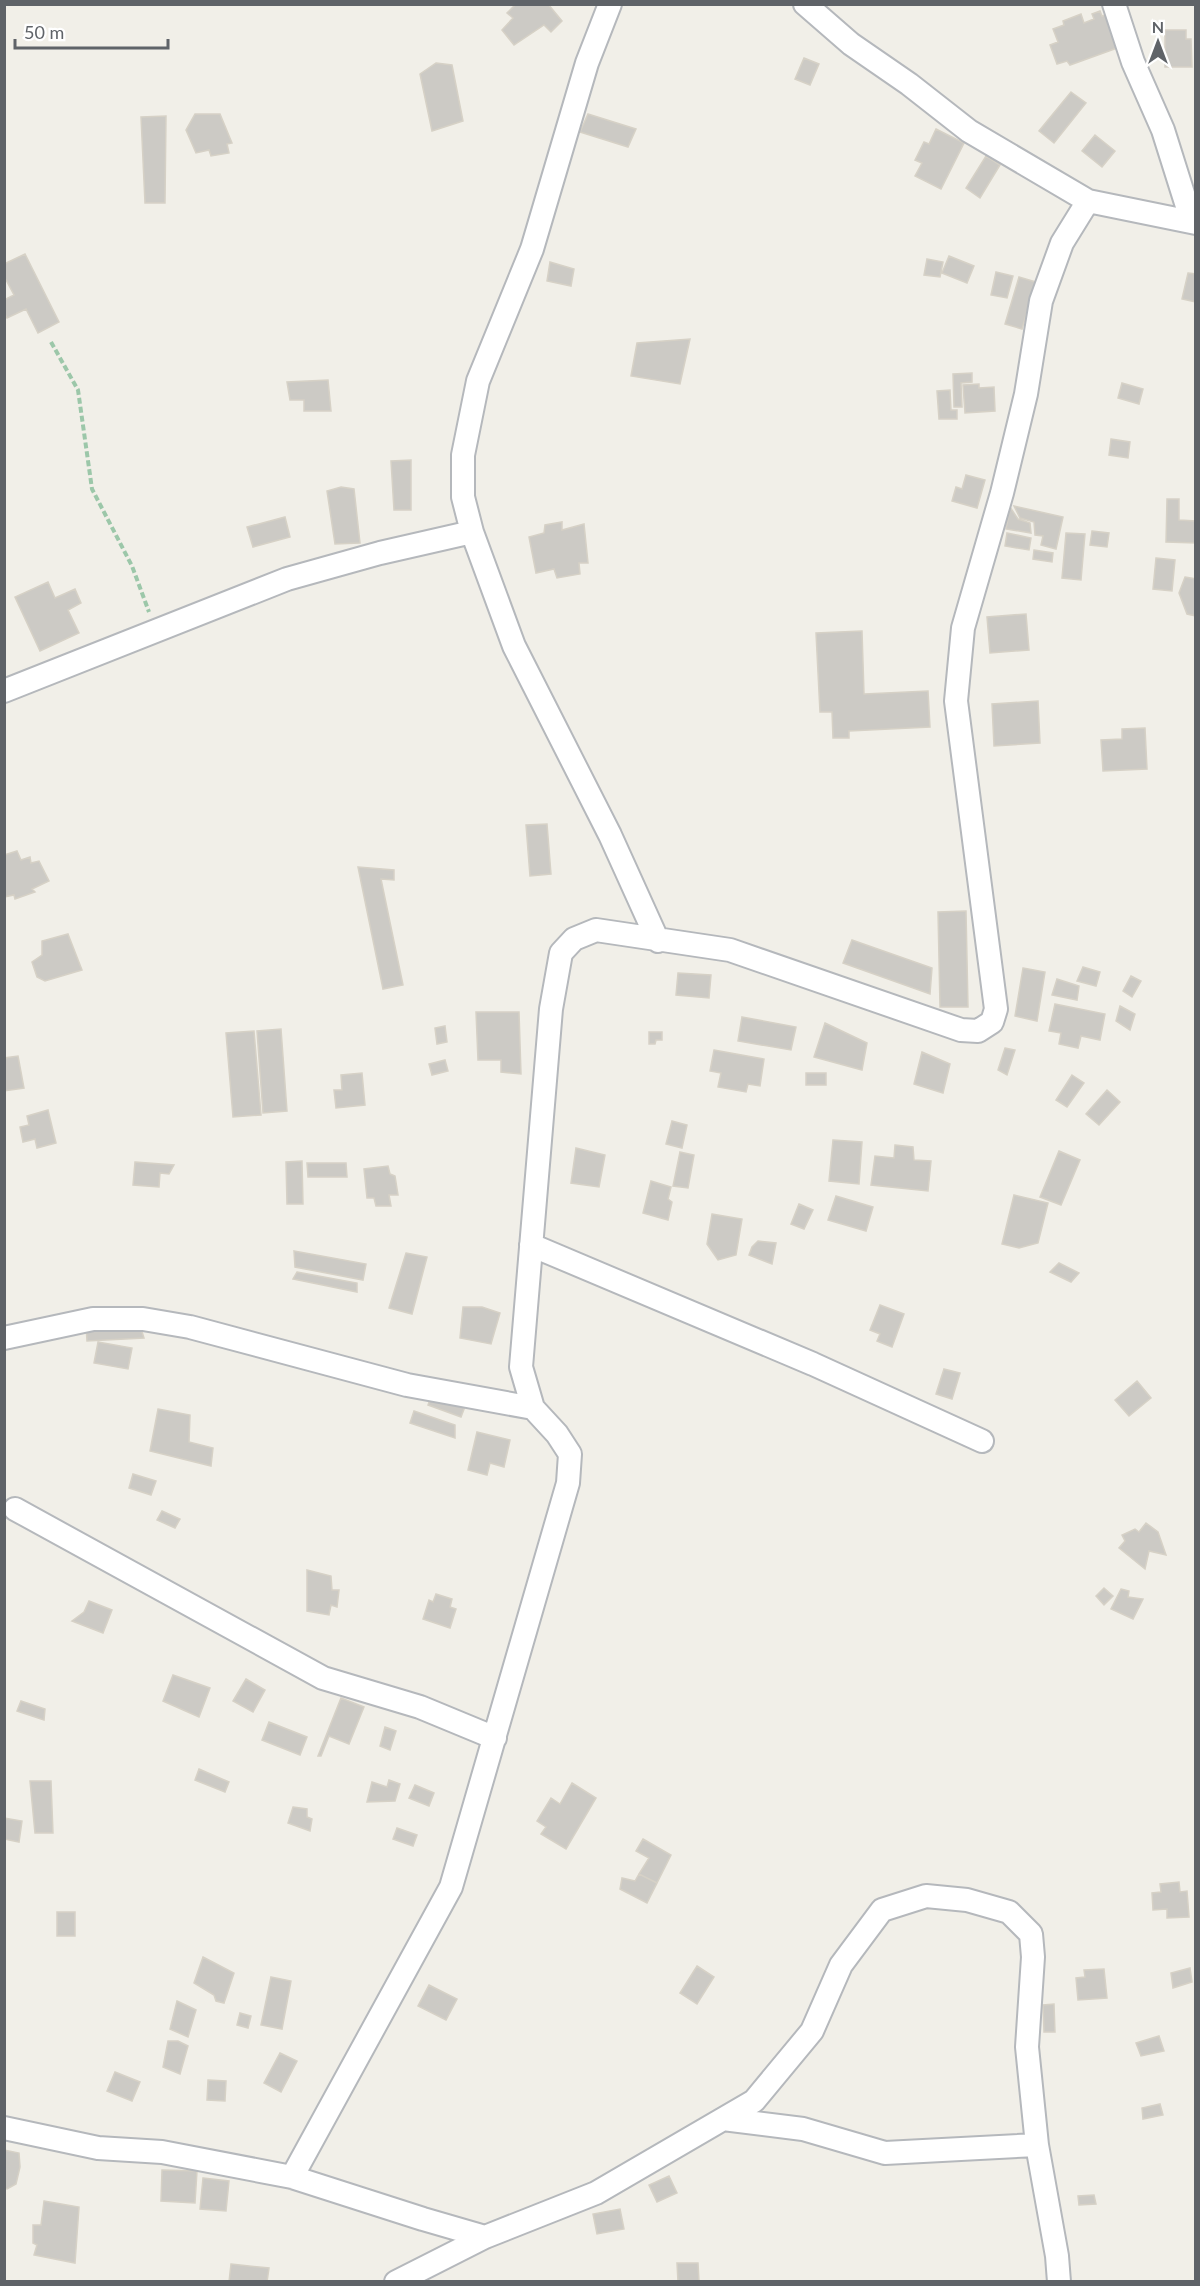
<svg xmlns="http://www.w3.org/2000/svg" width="1200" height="2286" viewBox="0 0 1200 2286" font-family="Lato,sans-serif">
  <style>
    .building { fill: #cccac5; stroke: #d6d1c6; stroke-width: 1.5 }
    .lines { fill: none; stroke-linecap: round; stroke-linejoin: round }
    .minor-casing { stroke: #b5b8bc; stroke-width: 26 }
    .path { stroke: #9cc7a9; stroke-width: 4; stroke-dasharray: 6 3; stroke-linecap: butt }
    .minor { stroke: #fff; stroke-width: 22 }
  </style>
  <rect width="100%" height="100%" fill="#f1efe8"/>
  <path class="building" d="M516 4H548L562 21 551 32 544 25 514 45 502 30 513 18 507 13Z
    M1100 11 1102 16 1109 14 1120 47 1070 65 1067 61 1057 64 1050 45 1058 42 1053 29 1064 25 1063 21 1081 14 1084 23 1094 19 1092 14Z
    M1165 30H1186V39H1191L1192 67H1165Z
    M804 58 819 64 810 85 795 79Z
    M436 63 452 65 463 121 432 131 420 74Z
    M1071 92 1086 103 1054 143 1039 131Z
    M195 114H220L232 143 227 144 229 153 211 156 209 150 196 153 186 130Z
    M588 114 636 129 628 147 580 132Z
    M166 116 165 203H145L141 117Z
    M936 129 964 143 941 189 915 176 922 163 915 160 924 142 929 144Z
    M1095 135 1115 151 1102 167 1082 151Z
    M986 156 1000 165 980 198 966 188Z
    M25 254 59 322 38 333 26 309 7 318 4 312V300L14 295 4 276V264Z
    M949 256 974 266 967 283 942 273Z
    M927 259 943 262 940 277 924 275Z
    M550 262 574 269 571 286 547 281Z
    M996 272 1013 276 1007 298 991 295Z
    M1188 273 1196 274V302L1182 299Z
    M1019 277 1036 282 1022 329 1005 324Z
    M690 339 680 384 631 376 637 343Z
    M972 373V382L961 383 962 407H954L953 374Z
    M328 380 331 411H304V400H290L287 382Z
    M1122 383 1143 389 1139 404 1118 398Z
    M979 384V388L994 387 995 411 965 413 963 385Z
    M950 390 951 410H957V419H939L937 391Z
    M1111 439 1130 442 1128 458 1109 455Z
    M411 460V510H394L391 461Z
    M966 475 985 480 977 508 952 501 956 487 962 489Z
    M341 487 354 489 360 543 335 544 327 491Z
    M1167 499H1179V520L1196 521V543L1166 542Z
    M1014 506 1063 517 1056 549 1041 545 1043 536 1035 535 1034 522 1020 518Z
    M1010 507 1018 519 1030 523 1031 533 1006 529Z
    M285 517 290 537 253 547 247 527Z
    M562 522V530L584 524 588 563H579L580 574 557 578 554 569 536 573 529 537 544 533 545 525Z
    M1092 531 1109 533 1107 547 1090 545Z
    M1007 533 1031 538 1029 550 1005 546Z
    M1066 533 1085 534 1081 580 1062 578Z
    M1034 550 1053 553 1052 562 1033 559Z
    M1156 558 1175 560 1172 591 1153 589Z
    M1185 577 1196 579V616L1187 614 1179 593Z
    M48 582 55 598 75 589 81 603 68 610 79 633 40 651 15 597Z
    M1026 614 1029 650 990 653 987 617Z
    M862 631 864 694 928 691 930 727 849 731V738H833L832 712H820L816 633Z
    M1038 701 1040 743 994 746 992 704Z
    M1145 728 1147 769 1103 771 1101 740 1122 739V729Z
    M547 824 551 874 530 876 526 825Z
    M17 851 21 860 30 857 31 863 39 861 49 881 32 889 35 892 15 899 14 895 4 897V855Z
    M358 867 394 870V880L381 879 403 985 383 989Z
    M966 911 968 1007H940L938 912Z
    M68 934 82 970 45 981 37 977 32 962 42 955V941Z
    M852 940 932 968 930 994 843 963Z
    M1083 967 1100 972 1096 986 1077 981Z
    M1023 968 1045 972 1037 1021 1015 1016Z
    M678 973 711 975 709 998 676 995Z
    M1131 976 1141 981 1132 997 1123 991Z
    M1057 979 1079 986 1077 1000 1052 995Z
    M1055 1004 1105 1014 1100 1040 1081 1036 1078 1048 1059 1044 1061 1033 1049 1031Z
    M1120 1006 1135 1014 1130 1030 1116 1021Z
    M476 1012H519L521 1074 501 1072V1060H478Z
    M742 1017 796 1027 791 1050 738 1041Z
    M825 1023 867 1043 862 1070 814 1057Z
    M445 1026 447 1042 437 1044 435 1028Z
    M281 1029 287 1111 263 1113 257 1031Z
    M254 1031 261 1115 233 1117 226 1033Z
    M649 1032H662V1040H656L655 1044H649Z
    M1005 1048 1015 1050 1007 1075 998 1070Z
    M714 1050 764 1059 760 1086 748 1084 746 1092 718 1087 721 1073 710 1071Z
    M922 1052 950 1064 943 1093 914 1084Z
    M18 1056 24 1088 4 1091V1058Z
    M445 1060 448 1071 432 1075 429 1064Z
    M362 1073 365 1105 336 1108 334 1090H342L341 1075Z
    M806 1073H826V1085H806Z
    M1072 1075 1084 1083 1067 1107 1056 1100Z
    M1107 1090 1120 1102 1099 1125 1086 1114Z
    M48 1110 56 1143 37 1148 35 1139 23 1142 20 1127 29 1125 27 1116Z
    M672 1121 687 1125 682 1148 666 1144Z
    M833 1140 862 1142 859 1184 829 1181Z
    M895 1145 913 1147 914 1160 931 1161 928 1191 871 1185 875 1156 894 1158Z
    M576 1148 605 1155 599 1187 571 1183Z
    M1059 1151 1080 1160 1061 1205 1040 1197Z
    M680 1152 694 1155 688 1188 673 1186Z
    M302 1161 303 1204H287L286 1162Z
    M135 1162 174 1165 169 1174 160 1173 159 1187 133 1185Z
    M307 1163H346L347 1177H308Z
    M388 1166 390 1174 395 1176 398 1195H389L391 1206H376L374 1198H367L364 1169Z
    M651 1181 671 1187 668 1199 672 1202 668 1220 643 1213Z
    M1014 1195 1048 1203 1038 1243 1019 1248 1002 1244Z
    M836 1196 873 1207 866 1231 828 1220Z
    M799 1204 813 1210 804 1229 791 1224Z
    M712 1214 742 1219 736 1255 718 1260 707 1244Z
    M758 1241 776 1243 772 1264 749 1255 752 1247Z
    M294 1251 366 1264 363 1280 295 1267Z
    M406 1253 427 1257 412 1314 389 1308Z
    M1059 1263 1079 1273 1071 1282 1050 1272Z
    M297 1272 357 1283V1292L293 1279Z
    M880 1305 904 1314 892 1347 877 1341 880 1334 870 1330Z
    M463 1307H482L500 1313 491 1344 460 1338Z
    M139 1322 144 1338 87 1341 86 1326Z
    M98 1342 132 1348 128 1369 94 1363Z
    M944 1369 960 1373 952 1399 936 1394Z
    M1137 1381 1151 1398 1129 1416 1115 1400Z
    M433 1391 466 1404 461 1417 428 1405Z
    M158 1409 190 1415 189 1442 213 1448 211 1466 150 1451Z
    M414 1411 455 1425V1438L410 1423Z
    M477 1432 510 1440 504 1467 490 1463 487 1475 468 1470Z
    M133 1474 156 1481 151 1495 129 1488Z
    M162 1511 180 1519 175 1528 157 1520Z
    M1146 1523 1158 1532 1166 1555 1149 1551 1145 1569 1119 1548 1125 1541 1122 1535 1135 1529 1139 1532Z
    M307 1570 331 1576 332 1590H339L337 1607 331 1605 329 1615 307 1611Z
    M1104 1588 1113 1596 1104 1605 1096 1596Z
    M1121 1589 1129 1591 1128 1597 1143 1599 1133 1619 1111 1609Z
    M436 1594 452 1599 450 1607 456 1609 450 1628 423 1619 429 1600 433 1602Z
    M89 1601 112 1610 103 1633 72 1621 84 1612Z
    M173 1675 210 1688 199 1717 163 1701Z
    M246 1679 265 1690 253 1712 233 1701Z
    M341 1698 364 1707 349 1744 329 1736 321 1756H318Z
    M21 1701 45 1709 44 1720 17 1711Z
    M269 1722 307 1737 300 1755 262 1740Z
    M385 1727 396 1731 390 1750 380 1746Z
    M199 1769 229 1782 225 1792 195 1780Z
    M389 1780 400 1784 395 1801 367 1802 372 1782 387 1787Z
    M30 1781H51L53 1833H35Z
    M572 1783 596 1798 566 1849 541 1834 546 1827 537 1821 551 1798 560 1804Z
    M415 1785 434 1793 429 1806 409 1798Z
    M293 1807 307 1809V1817L312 1819 310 1831 288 1823Z
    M4 1818 22 1821 19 1842 4 1839Z
    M397 1828 417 1835 413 1846 393 1839Z
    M643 1839 671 1855 657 1883 639 1874 649 1858 636 1851Z
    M639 1874 657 1883 647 1903 620 1889 622 1878 635 1881Z
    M1179 1882 1180 1892 1187 1891 1189 1917 1167 1918V1909L1153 1910 1152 1893 1161 1892 1160 1884Z
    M57 1912H75V1936H57Z
    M203 1957 234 1973 224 2003 216 2001 214 1995 194 1983Z
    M697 1966 714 1977 697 2004 680 1993Z
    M1190 1968 1192 1982 1173 1988 1171 1973Z
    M1104 1969 1107 1998 1078 2000 1076 1978 1085 1977 1084 1970Z
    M271 1977 291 1981 282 2029 261 2025Z
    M429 1985 457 1999 446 2020 418 2006Z
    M177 2001 196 2010 188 2037 170 2029Z
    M1054 2004 1055 2032H1044L1043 2005Z
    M240 2013 251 2016 248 2028 237 2025Z
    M1159 2036 1164 2051 1141 2056 1136 2043Z
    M168 2041H178L188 2046 180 2074 163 2067Z
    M280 2053 297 2061 281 2092 264 2083Z
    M115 2072 140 2082 132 2101 107 2091Z
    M208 2080 226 2081 225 2101 207 2100Z
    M1160 2104 1163 2115 1143 2119 1142 2108Z
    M4 2150 19 2153 20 2167 16 2184 7 2189 4 2188Z
    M162 2170 197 2171 195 2203 161 2201Z
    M669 2176 677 2193 657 2202 649 2185Z
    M203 2178 229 2181 226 2211 200 2209Z
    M1094 2195 1096 2204 1079 2205 1078 2196Z
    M44 2201 79 2207 75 2263 34 2255 37 2245 33 2243V2225H41Z
    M620 2209 624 2229 597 2234 593 2214Z
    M677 2263H698L699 2282H678Z
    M231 2264 269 2268 267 2282H229Z"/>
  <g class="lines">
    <defs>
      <path id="minor" d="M610 4 587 63 532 249 478 381 463 455V497L472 532 514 646 610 835 658 941
        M805 4 851 44 909 84 969 131 1088 201 1196 223
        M1114 4 1133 62 1163 130 1192 222
        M4 691 287 579 380 553 472 532
        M531 1245 813 1364 982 1441
        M4 1338 93 1319H143L190 1327 407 1385 533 1408
        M15 1509 323 1678 420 1707 495 1738
        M723 2119 803 2129 885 2153 1037 2145
        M4 2128 98 2148 162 2152 292 2177 423 2219 485 2237
        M292 2177 451 1887 568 1483 570 1454 557 1434 533 1408 521 1367 551 1009 561 953 574 939 596 930 730 950 961 1030 978 1031 992 1022 996 1009 956 701 963 628 1002 493 1026 394 1041 301 1062 243 1088 201
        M396 2282 485 2237 596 2193 754 2101 812 2031 841 1965 882 1910 926 1896 967 1900 1009 1912 1031 1934 1033 1957 1027 2047 1037 2145 1057 2256 1059 2282"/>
    </defs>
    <use href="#minor" class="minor-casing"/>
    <path class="path" d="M51 342 78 390 92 489 132 566 149 612"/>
    <use href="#minor" class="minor"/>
  </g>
  <rect width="1200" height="2286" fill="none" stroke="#5f6368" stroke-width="12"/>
  <g transform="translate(1158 42)" stroke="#ffffff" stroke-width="4.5" paint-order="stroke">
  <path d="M0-4.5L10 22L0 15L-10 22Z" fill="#5f6368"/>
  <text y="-9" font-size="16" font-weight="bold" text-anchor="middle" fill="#5f6368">N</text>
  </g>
  <path d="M15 39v9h153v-9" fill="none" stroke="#5f6368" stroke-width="3"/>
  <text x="24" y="39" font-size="18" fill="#5f6368" stroke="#ffffff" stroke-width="4.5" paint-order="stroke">50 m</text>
</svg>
